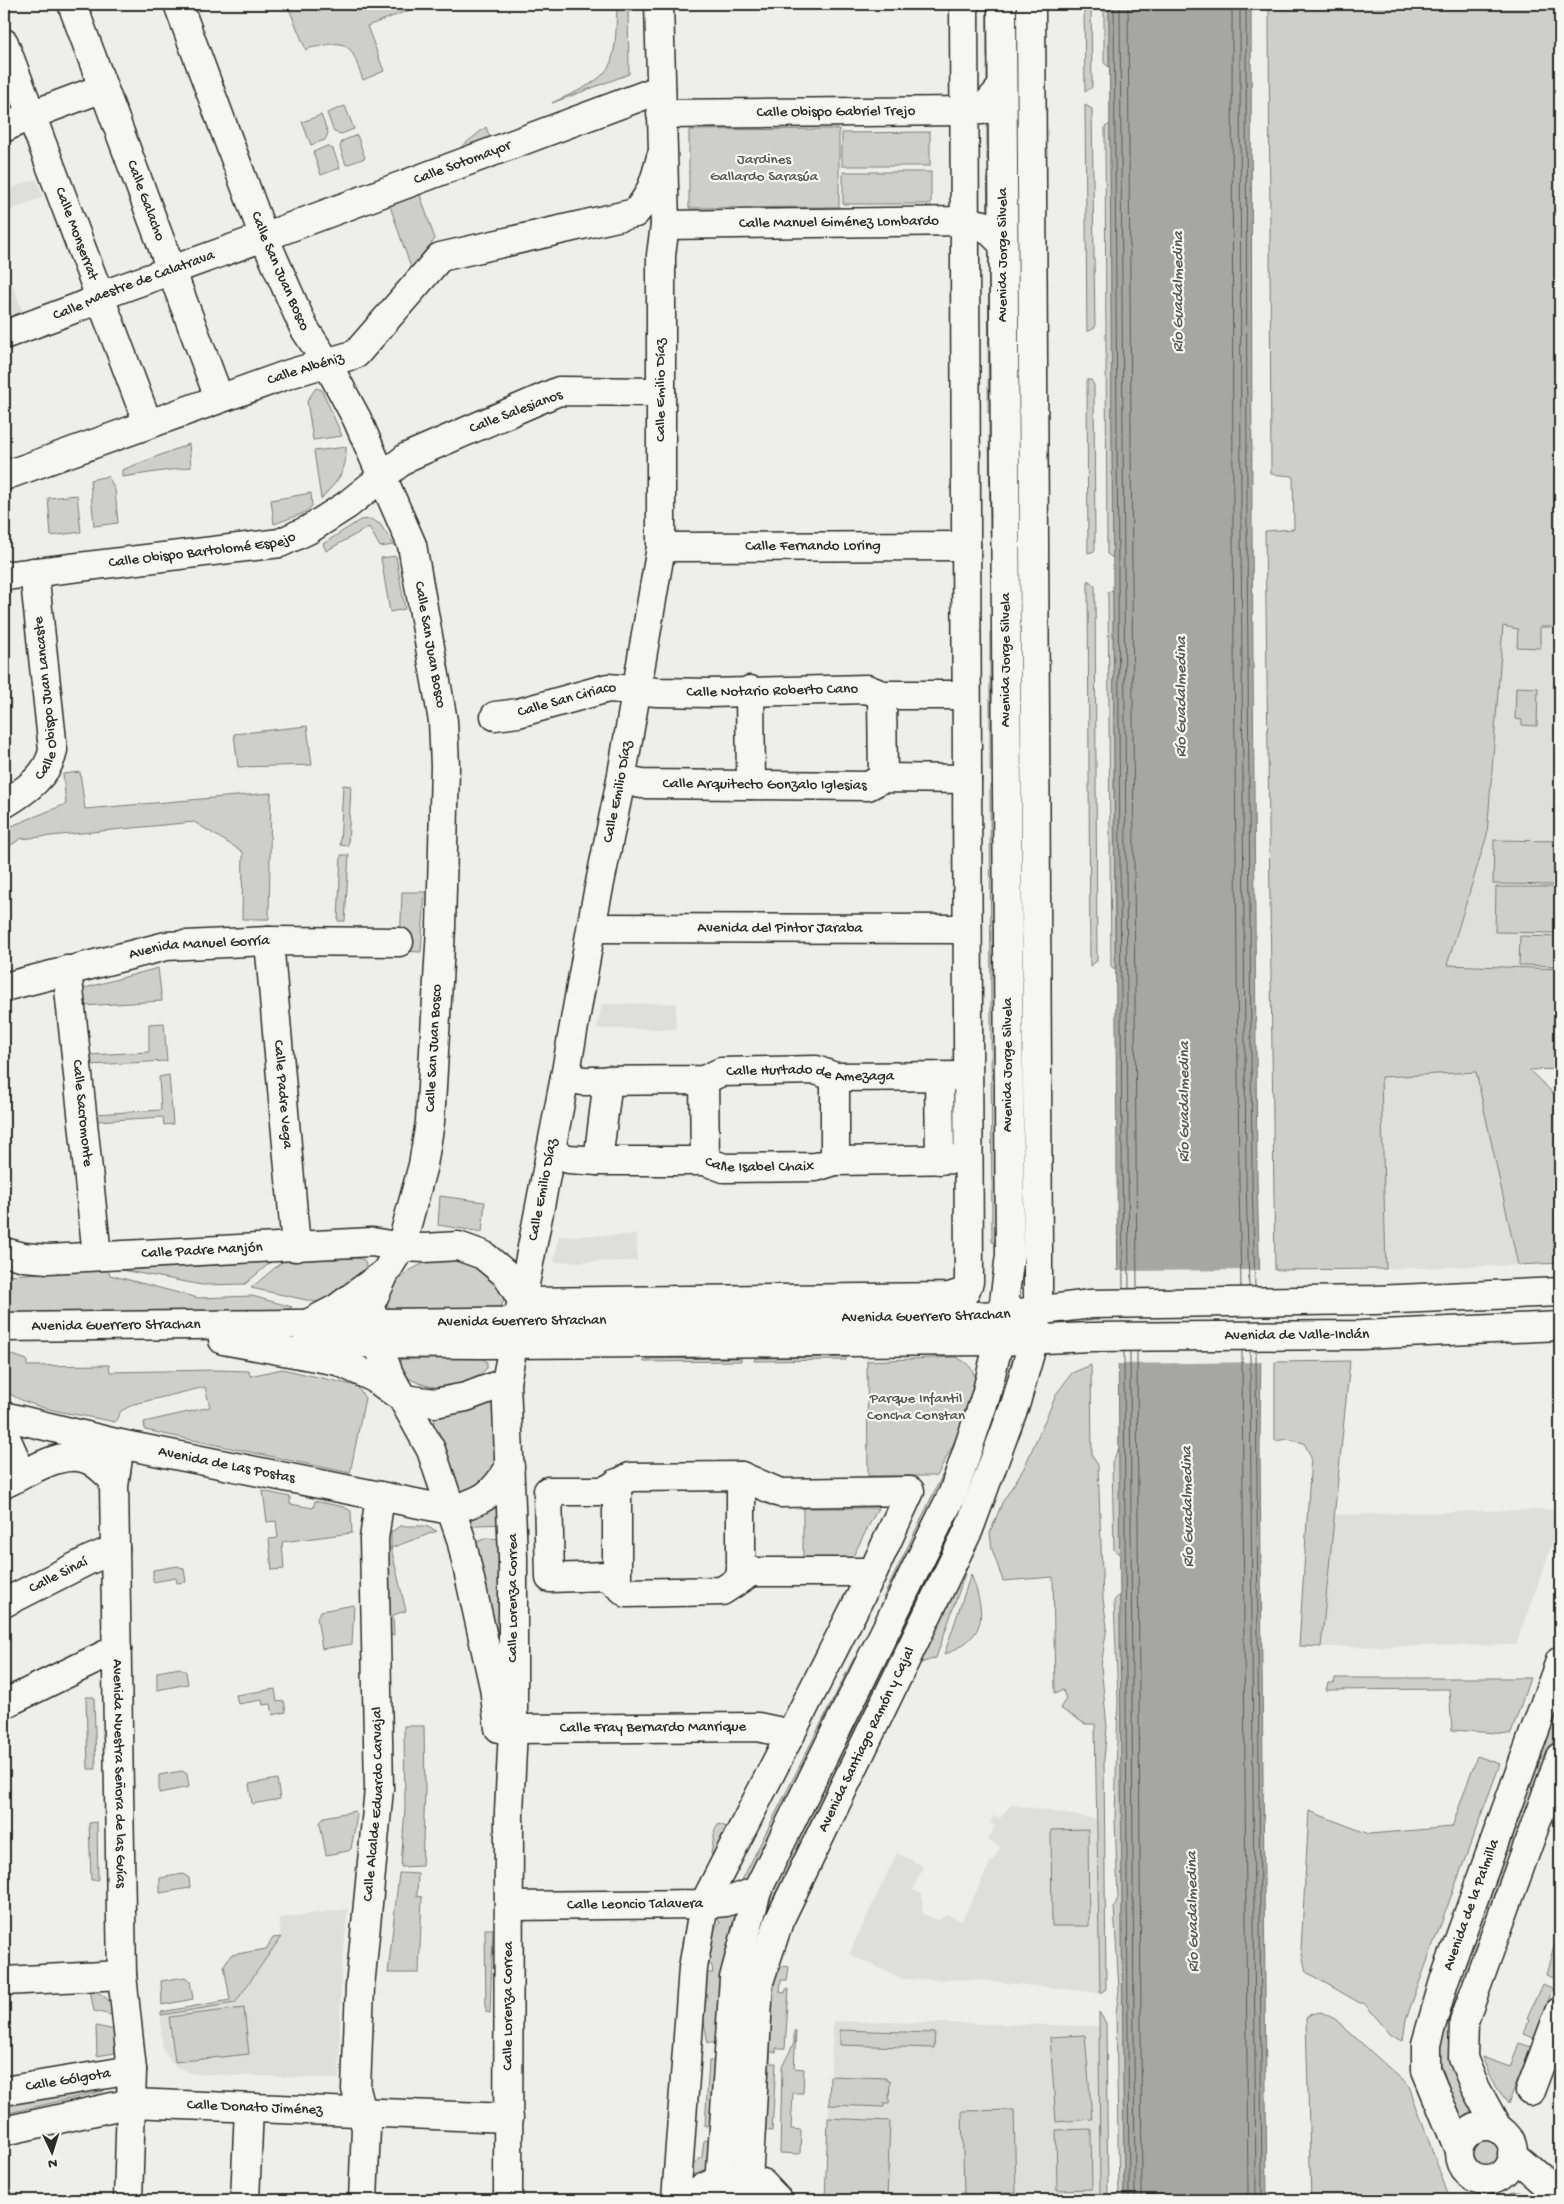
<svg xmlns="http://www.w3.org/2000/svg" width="1564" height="2204" viewBox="0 0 1564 2204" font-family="'Gochi Hand',sans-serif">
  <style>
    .built { fill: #dededb }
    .green { fill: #cececa; stroke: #7c7c7a }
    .water { fill: #a6a6a3; stroke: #757573 }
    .pier { fill: #eeeeea }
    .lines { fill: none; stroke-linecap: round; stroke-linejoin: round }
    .shore { stroke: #5c5c5b; stroke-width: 1 }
    .minor-casing { stroke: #2b2b2b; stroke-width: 31 }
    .major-casing { stroke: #2b2b2b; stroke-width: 31 }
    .minor { stroke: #f6f6f2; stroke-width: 28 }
    .major { stroke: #f6f6f2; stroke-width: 28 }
    .labels { text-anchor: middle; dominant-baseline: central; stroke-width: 4.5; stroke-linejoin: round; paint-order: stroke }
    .street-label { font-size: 15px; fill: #2b2b2b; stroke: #f6f6f2 }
    .park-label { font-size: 15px; fill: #545453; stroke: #f6f6f2 }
    .water-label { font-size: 16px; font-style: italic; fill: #565655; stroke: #f6f6f2 }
  </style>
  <rect width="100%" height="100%" fill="#eeeeea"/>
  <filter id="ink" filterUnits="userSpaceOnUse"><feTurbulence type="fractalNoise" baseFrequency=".02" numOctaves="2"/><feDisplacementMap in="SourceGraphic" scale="10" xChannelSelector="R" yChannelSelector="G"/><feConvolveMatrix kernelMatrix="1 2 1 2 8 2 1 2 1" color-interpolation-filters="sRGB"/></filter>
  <g filter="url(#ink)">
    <path class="built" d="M36 179 43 197 4 213V191Z
      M4 262 25 317 4 325Z
      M1520 533 1560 544V1069L1426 1035 1487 835 1502 634Z
      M676 1003V1029H597L602 1004Z
      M1477 1072 1518 1265 1386 1269 1380 1077Z
      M637 1235V1261L554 1262 559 1236Z
      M1560 1509V1522L1516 1645 1321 1647 1333 1515Z
      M1011 1805 1098 1819 1100 1993 979 1980 903 1979 849 1954 897 1853 923 1866 913 1890 922 1894 923 1914 938 1920 948 1915 962 1921 991 1861 993 1862 1000 1847 988 1840 995 1826 990 1823 994 1816 1000 1818Z
      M348 1909 341 1975 339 2079 194 2074 176 2067 170 2061 162 2047 161 2015 235 2003 281 1937 279 1918Z
      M833 2021 1099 2026 1100 2200H825Z"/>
    <path class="green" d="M287 4H426L367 26 384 71 363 80C353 55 353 37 322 46 316 47 311 47 306 50Z
      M617 4H628L629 74 552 103C571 93 602 84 611 62 617 44 616 22 617 4Z
      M987 4H994L995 77 987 97V68H992V57L987 58Z
      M1016 4H1021L1024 534H1019Z
      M1084 4H1091L1092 87 1085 92Z
      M1104 4H1109V67L1104 63Z
      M1269 4H1560V627H1540V648L1517 647 1518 629 1503 626 1487 835 1447 965 1560 969V1069L1529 1070 1550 1090 1560 1105V1263L1518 1265 1476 1072 1381 1077 1386 1269 1275 1270 1265 531 1294 529 1293 476 1271 474Z
      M1085 105 1092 109 1095 328 1087 332Z
      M345 106 354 129 341 134 334 132 327 113Z
      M321 115 328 133 325 140 311 145 302 122Z
      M992 116 996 215 988 218 987 172H992V160H987V117Z
      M1110 124 1113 558 1107 554 1105 127Z
      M486 127 490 138 463 150 461 147Z
      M839 129V207L689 208V130Z
      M930 132V166H842V133Z
      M357 135 365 158 346 165 340 147 342 141Z
      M327 146 333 149 340 168 321 175 313 152Z
      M843 172H931V204H843Z
      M419 192 435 239 411 268 389 203Z
      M989 240 993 249 997 531 990 532 989 424 993 423V413H988Z
      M1087 380H1091L1094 385 1095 551 1088 553Z
      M316 388 322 390 342 436 313 440 307 401Z
      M189 444 191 467 122 477V470Z
      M346 447C347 473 337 481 321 499L314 451Z
      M108 476 115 490 118 523 94 526 90 480Z
      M311 493 312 506 304 513 274 524 271 500Z
      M77 495 81 532 51 536 48 498Z
      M370 519 380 524 394 545 380 547 369 527 326 551 323 544 360 520Z
      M1019 549H1024L1026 1248H1022Z
      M396 556 405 609 390 612 381 558Z
      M1088 580 1095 586 1097 961 1090 966Z
      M1113 590 1115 970 1111 966 1108 592Z
      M990 632H997L999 1242H992L990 786 995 785V771H990Z
      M1516 687 1538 688 1537 726 1522 725V720L1515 719Z
      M307 726 312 765 238 767 234 734Z
      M80 772 85 809 271 793 269 919H242L243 852 194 822 20 839 4 850V829L66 804 63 774Z
      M343 785 351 786 348 846 340 845Z
      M1494 840 1560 841V885L1493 884Z
      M341 855H349L345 921H338Z
      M1496 887H1560V933L1495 932Z
      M402 892H425L421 952 400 951Z
      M1520 936 1560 937V966L1519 965Z
      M158 968 162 1001 83 1006 81 989Z
      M164 1023 167 1061 90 1065 89 1055 149 1052V1024Z
      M169 1075 173 1124 164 1125 163 1117 96 1121 95 1114 161 1110 159 1077Z
      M440 1196 485 1202 482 1232 438 1225Z
      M357 1258 364 1260 366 1265 364 1270 355 1279 328 1298 316 1302 251 1288 283 1261Z
      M436 1259C465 1260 492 1268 505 1297L502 1305 495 1310H393L388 1306 385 1297C400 1275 410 1268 436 1259Z
      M271 1262 245 1284 202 1285 122 1270Z
      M108 1270 110 1275 198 1298 252 1296 292 1307 277 1315 4 1313V1275Z
      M4 1352 27 1360V1366L109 1365 110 1372 216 1370 249 1371 250 1376 282 1369 357 1386 365 1398 350 1473 145 1430 144 1422 210 1407 205 1387 134 1404 121 1411 115 1422C80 1414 32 1411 4 1390Z
      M846 1357V1360L754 1361 755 1358Z
      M956 1357C964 1361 972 1366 974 1375 980 1399 948 1453 937 1476H868L867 1361Z
      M482 1358 487 1362V1368C459 1396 427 1392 397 1371L398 1361 403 1359Z
      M741 1358V1361L644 1362V1359Z
      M1350 1361 1321 1647 1299 1646 1311 1457 1304 1443 1287 1439 1275 1441V1362Z
      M1091 1365 1092 1456 1098 1465 1103 1599 1107 1627 1101 1666 1107 1727 1104 1758 1106 1989 1100 1993 1095 1724H1085L1060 1708 1066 1699 1063 1690 1055 1693 1053 1577 1003 1581 992 1549 990 1533 1002 1503 1024 1468 1057 1393 1072 1373Z
      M483 1403H491L497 1409C497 1430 503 1478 480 1489 473 1492 464 1493 457 1495L432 1427 435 1419C449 1412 466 1412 483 1403Z
      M997 1408 1001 1409 971 1495 773 1899 761 1932 743 1999 757 1931 770 1897 967 1493Z
      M965 1428 967 1429 889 1601 883 1598Z
      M1119 1448 1120 1555 1114 1550 1112 1462Z
      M263 1491 290 1497V1504L313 1508 315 1501 344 1507 351 1511 352 1533 282 1542 284 1569 272 1570 269 1539 278 1538 276 1521 267 1522Z
      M497 1502 505 1524 477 1525 467 1530 469 1517Z
      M803 1508H878L852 1558H803Z
      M400 1526H425L437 1531 391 1548 406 1611 393 1615 394 1635H388L387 1549 391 1548V1532Z
      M487 1538 504 1539 502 1647H498L471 1544Z
      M966 1560 968 1565 936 1658 921 1663 927 1641Z
      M178 1566 184 1569 186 1582 177 1583 176 1578 153 1582V1570Z
      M971 1574C986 1616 988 1635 944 1655Z
      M1120 1594 1124 2200H1119L1116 2013 1119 1990 1114 1907 1118 1898 1115 1820 1118 1699 1114 1601Z
      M354 1605 352 1644 322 1649 317 1617 321 1611Z
      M854 1658 859 1662 753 1877 737 1890Z
      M180 1668 186 1672 188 1684 157 1690V1672Z
      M1335 1678H1530L1511 1734 1452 1730 1449 1689 1326 1690 1328 1683H1334Z
      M275 1689 277 1702 284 1701 286 1712 273 1715 271 1704 263 1705 262 1700 238 1704 236 1695Z
      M86 1697H94L96 1769H88Z
      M1560 1698V1722L1513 1851 1508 1852 1506 1848Z
      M404 1726H424L425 1790 422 1866 401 1867 405 1808Z
      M1477 1756 1500 1764 1414 1997 1406 2019 1403 2041 1391 2035 1364 2003H1360L1306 1972 1301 1949 1309 1811 1369 1834 1452 1827Z
      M182 1771 187 1774 189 1787 159 1793V1775Z
      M277 1779 280 1799 252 1804 249 1784Z
      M355 1811 357 1815 351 1849 348 1851 326 1855 320 1823 324 1817Z
      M97 1822 98 1880H91L89 1823Z
      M719 1824 729 1828 714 1857 711 1854 715 1829Z
      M1088 1829 1089 1926H1052L1051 1830Z
      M1501 1862H1505L1508 1865 1467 1980 1459 1977Z
      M399 1873 418 1874 417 1896 422 1897 419 1973H388Z
      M183 1874 189 1878 190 1888 160 1893V1878Z
      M737 1906 740 1907 718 2043H708L702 2012 707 1973H713L712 1966 708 1963C710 1950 707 1931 720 1923L717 1918Z
      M485 1929H493L490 2013 486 2012Z
      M1560 1934V1967L1556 1979 1546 1975 1553 1949Z
      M281 1937 235 2003 161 2015V2012L230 2000 224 1965 231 1955 266 1949 273 1938Z
      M776 1965 789 1967 787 1980H781L780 1992 785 1993 786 1989H789L785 2048H776V2052H770V2063H776L772 2131 763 2130 772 1999Z
      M185 1977 190 1981 193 1999 162 2005 161 1981Z
      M1542 1984 1553 1988 1534 2038 1524 2034 1529 2019 1527 2018Z
      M90 1990C105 1994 112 2001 116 2016L94 2011Z
      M1453 1993 1461 1995C1454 2015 1444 2040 1451 2061 1457 2079 1470 2097 1478 2113L1470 2115 1460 2122 1439 2058 1444 2026Z
      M244 2008 249 2054 175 2062 169 2017Z
      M1099 2012 1106 2023 1108 2200H1100Z
      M1321 2012 1335 2019 1409 2086 1450 2200H1311L1306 2018 1311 2014Z
      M96 2026 115 2030V2053L97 2056Z
      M840 2030 935 2033 934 2048 840 2045Z
      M794 2031H796L794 2068 804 2069 803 2093H793L791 2129 801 2130 800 2154 780 2153 782 2067 794 2043Z
      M1085 2035 1092 2119 1056 2122 1050 2037Z
      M1519 2043 1531 2047 1508 2104 1489 2074 1482 2057 1510 2067Z
      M709 2061H717L714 2126H705Z
      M830 2076 886 2078V2080L890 2081 889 2103H884V2107L829 2105Z
      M106 2088 104 2091 4 2114V2100Z
      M1014 2110 1016 2193 964 2194 962 2111Z
      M828 2118 890 2121 887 2200H825Z
      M1091 2129 1092 2189 1057 2190 1056 2130Z
      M1472 2153a14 14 0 1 1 28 0a14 14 0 1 1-28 0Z
      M704 2140 713 2141C711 2158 709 2175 691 2183L687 2169 702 2157Z
      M1513 2192H1519L1537 2200H1506L1505 2197Z
      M1089 2195 1090 2200H1054L1053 2196Z"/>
    <path class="water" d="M1109 4H1251L1252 535 1257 1179 1261 1321 1260 1452 1267 2200H1124Z"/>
    <path class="pier" d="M1262 1270 1263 1362 1116 1364 1115 1271Z"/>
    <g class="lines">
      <path class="shore" d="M1114 4 1123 1289
        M1120 4 1129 1288
        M1128 4 1137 1288
        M1232 4 1233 535 1239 1180 1241 1287
        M1240 4 1241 535 1246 1180 1249 1287
        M1246 4 1247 535 1252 1179 1255 1287
        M1242 1351 1248 2200
        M1250 1351 1256 2200
        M1256 1351 1262 2200
        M1124 1352 1129 2200
        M1130 1352 1135 2200
        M1137 1352 1142 2200"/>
      <defs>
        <g id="minor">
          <path id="s1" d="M72 4 219 398"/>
          <path id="s2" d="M4 43 148 424"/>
          <path id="s3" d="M661 114 965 111 982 110 1002 87"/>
          <path d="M4 128 31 115 103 88"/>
          <path d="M635 213C651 196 655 180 661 157"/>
          <path id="s4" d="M665 225 964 221 984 225 1003 244"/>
          <path id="s5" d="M4 335 87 304 100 296 264 237 661 89"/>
          <path id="s6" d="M4 476 289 374 356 354 440 257 635 213"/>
          <path id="s7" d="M661 547 966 546"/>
          <path id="s8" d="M4 576 280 543 308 530 347 505 407 457 559 391 661 392"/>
          <path d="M750 690 751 785"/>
          <path d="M882 695 883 778"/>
          <path id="s9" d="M495 716 518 713 608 688 657 692 709 693 867 689 882 695H966"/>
          <path id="s10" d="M621 780 642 784 868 786 883 778 967 779"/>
          <path id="s11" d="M4 804C24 792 49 775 53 750L34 572"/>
          <path id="s12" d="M592 928 967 929"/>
          <path id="s13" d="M269 941 296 1247"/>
          <path id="s14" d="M67 970 97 1256"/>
          <path id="s15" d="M4 987 166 946 269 941 399 942"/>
          <path id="s16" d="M565 1077 583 1081 704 1080 721 1072 816 1070 835 1077 967 1076"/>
          <path d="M835 1077V1161"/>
          <path d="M939 1077 940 1160"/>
          <path d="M704 1080 705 1161"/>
          <path id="s17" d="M551 1154 569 1159 598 1161H705L724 1168 816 1167 835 1161 968 1159"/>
          <path d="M598 1161 608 1080"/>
          <path id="s18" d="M4 1252 24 1257 48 1259 372 1242 401 1247"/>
          <path d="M523 1302 949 1297 965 1292 969 1282 964 4"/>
          <path id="s19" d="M4 1416 120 1444 450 1510"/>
          <path d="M4 1433 14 1456 10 1481"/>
          <path id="s20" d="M120 1444 114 1486 122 1975 132 2070 128 2200"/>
          <path d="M617 1483V1584"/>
          <path d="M4 1484C28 1473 62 1448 89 1460 98 1464 106 1473 114 1480"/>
          <path d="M741 1579V1476"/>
          <path id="s21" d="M4 1603 89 1560 115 1549"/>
          <path d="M4 1704 117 1649"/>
          <path id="s22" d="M513 1729 758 1727 791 1734"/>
          <path id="s23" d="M510 1906 704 1904 726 1902 757 1891"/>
          <path d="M4 1981 122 1975"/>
          <path id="s24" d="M4 2091 132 2070"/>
          <path d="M1530 2091 1560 2011"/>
          <path id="s25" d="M4 2131 131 2103 509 2118"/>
          <path d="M1512 2154 1550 2187 1560 2191"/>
          <path d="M245 2200 249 2108"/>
          <path id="s26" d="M363 2200 366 2128 356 2089 360 1987 379 1789 374 1539 380 1496"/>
          <path d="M676 2200 693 1968 704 1904 873 1572 910 1491 780 1493 741 1476 630 1477 604 1491H548L550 1578 607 1576 627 1593 722 1591 751 1572H873"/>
          <path d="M690 2200 703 2188 720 2180 748 2179 762 2183 778 2200"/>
        </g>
        <g id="major">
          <path id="s27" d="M178 4 264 237 304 328 327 363 357 419 412 545 443 721 445 766 441 928 430 1122 423 1165 401 1247 385 1273 370 1305 378 1344 389 1374 431 1450 461 1539 494 1687 499 1728"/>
          <path d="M401 1247 425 1248 458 1246 483 1255 507 1275 523 1302"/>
          <path d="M309 1323 336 1309 382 1275"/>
          <path id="s28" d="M4 1327 946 1317 1003 1315 1091 1304 1374 1300 1560 1292"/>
          <path d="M223 1340 338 1361 374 1378 404 1399 435 1403 466 1397 506 1382"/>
          <path id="s29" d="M307 1343 482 1344 999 1341 1091 1337 1361 1335 1560 1326"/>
          <path d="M450 1510C483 1501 492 1496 510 1467"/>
          <circle cx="1486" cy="2153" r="27"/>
          <path d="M1498 2129 1474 2085 1463 2058 1464 2021 1560 1757"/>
          <path id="s30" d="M1459 2150 1426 2070V2044L1444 1981 1560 1661"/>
          <path id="s31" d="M508 2200 509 1812 513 1729V1557L506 1382 565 1077 594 912 621 780 661 547V255L665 225 659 4"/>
          <path d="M719 2200 734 1978 757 1891 953 1493 986 1395 999 1341 1010 1255 1002 4"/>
          <path id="s32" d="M747 2200 759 1982 779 1921 969 1529 1016 1402 1034 1339 1038 1311V1255L1031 4"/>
        </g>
      </defs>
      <use href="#minor" class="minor-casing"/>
      <use href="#major" class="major-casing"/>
      <use href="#minor" class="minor"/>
      <use href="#major" class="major"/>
    </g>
  </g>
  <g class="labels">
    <g class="street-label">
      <text stroke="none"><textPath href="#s3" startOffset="175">Calle Obispo Gabriel Trejo</textPath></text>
      <text stroke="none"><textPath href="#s5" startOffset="490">Calle Sotomayor</textPath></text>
      <text stroke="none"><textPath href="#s1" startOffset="210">Calle Galacho</textPath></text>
      <text stroke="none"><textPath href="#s4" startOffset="174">Calle Manuel Giménez Lombardo</textPath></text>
      <text stroke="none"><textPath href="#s2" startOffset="204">Calle Monserrat</textPath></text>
      <text transform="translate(1003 255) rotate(-90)">Avenida Jorge Silvela</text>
      <text stroke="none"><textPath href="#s27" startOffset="286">Calle San Juan Bosco</textPath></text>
      <text stroke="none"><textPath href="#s5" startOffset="139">Calle Maestre de Calatrava</textPath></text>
      <text stroke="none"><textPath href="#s6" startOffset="320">Calle Albéniz</textPath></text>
      <text transform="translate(661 390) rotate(-90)">Calle Emilio Díaz</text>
      <text transform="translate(516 412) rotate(-21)">Calle Salesianos</text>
      <text stroke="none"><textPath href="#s7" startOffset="152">Calle Fernando Loring</textPath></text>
      <text stroke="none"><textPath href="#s8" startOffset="200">Calle Obispo Bartolomé Espejo</textPath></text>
      <text stroke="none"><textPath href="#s27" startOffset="692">Calle San Juan Bosco</textPath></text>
      <text transform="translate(1006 660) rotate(-90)">Avenida Jorge Silvela</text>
      <text stroke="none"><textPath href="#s9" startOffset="281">Calle Notario Roberto Cano</textPath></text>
      <text stroke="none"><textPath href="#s11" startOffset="126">Calle Obispo Juan Lancaste</textPath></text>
      <text stroke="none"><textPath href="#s9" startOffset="74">Calle San Ciriaco</textPath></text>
      <text stroke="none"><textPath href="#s10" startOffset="144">Calle Arquitecto Gonzalo Iglesias</textPath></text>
      <text stroke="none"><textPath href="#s31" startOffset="1419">Calle Emilio Díaz</textPath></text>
      <text stroke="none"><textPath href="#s12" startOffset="188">Avenida del Pintor Jaraba</textPath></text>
      <text stroke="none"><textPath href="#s15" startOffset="200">Avenida Manuel Gorría</textPath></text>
      <text transform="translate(434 1048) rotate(-87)">Calle San Juan Bosco</text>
      <text transform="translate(1008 1065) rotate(-90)">Avenida Jorge Silvela</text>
      <text stroke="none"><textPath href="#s16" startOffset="248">Calle Hurtado de Amezaga</textPath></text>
      <text stroke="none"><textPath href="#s13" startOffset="154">Calle Padre Vega</textPath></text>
      <text stroke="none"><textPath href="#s14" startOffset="144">Calle Sacromonte</textPath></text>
      <text stroke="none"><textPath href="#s17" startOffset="210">Calle Isabel Chaix</textPath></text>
      <text stroke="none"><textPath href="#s31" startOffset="1014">Calle Emilio Díaz</textPath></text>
      <text stroke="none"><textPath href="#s18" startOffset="199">Calle Padre Manjón</textPath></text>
      <text stroke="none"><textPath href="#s28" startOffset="922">Avenida Guerrero Strachan</textPath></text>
      <text stroke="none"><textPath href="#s28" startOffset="518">Avenida Guerrero Strachan</textPath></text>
      <text stroke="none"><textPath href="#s28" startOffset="112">Avenida Guerrero Strachan</textPath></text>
      <text stroke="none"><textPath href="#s29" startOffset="990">Avenida de Valle-Inclán</textPath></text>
      <text stroke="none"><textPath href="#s19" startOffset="228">Avenida de Las Postas</textPath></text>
      <text stroke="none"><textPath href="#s21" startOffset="61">Calle Sinaí</textPath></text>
      <text transform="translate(513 1598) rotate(-90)">Calle Lorenza Correa</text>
      <text stroke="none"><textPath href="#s22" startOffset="140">Calle Fray Bernardo Manrique</textPath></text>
      <text stroke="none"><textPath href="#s32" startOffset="484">Avenida Santiago Ramón y Cajal</textPath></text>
      <text stroke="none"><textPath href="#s20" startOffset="330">Avenida Nuestra Señora de las Guías</textPath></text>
      <text stroke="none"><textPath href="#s26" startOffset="398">Calle Alcalde Eduardo Carvajal</textPath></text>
      <text stroke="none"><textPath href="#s23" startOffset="125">Calle Leoncio Talavera</textPath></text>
      <text stroke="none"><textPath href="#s30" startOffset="259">Avenida de la Palmilla</textPath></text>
      <text stroke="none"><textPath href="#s31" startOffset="194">Calle Lorenza Correa</textPath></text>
      <text stroke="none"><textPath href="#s24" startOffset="65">Calle Gólgota</textPath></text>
      <text stroke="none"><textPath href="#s25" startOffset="254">Calle Donato Jiménez</textPath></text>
    </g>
    <g class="park-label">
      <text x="764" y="160">Jardines<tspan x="764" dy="17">Gallardo Sarasúa</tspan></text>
      <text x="916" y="1399">Parque Infantil<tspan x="916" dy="17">Concha Constan</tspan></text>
    </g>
    <g class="water-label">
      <text transform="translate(1179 292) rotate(-90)">Río Guadalmedina</text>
      <text transform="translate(1182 697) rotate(-90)">Río Guadalmedina</text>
      <text transform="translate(1185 1102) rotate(-90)">Río Guadalmedina</text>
      <text transform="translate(1189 1507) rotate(-91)">Río Guadalmedina</text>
      <text transform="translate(1194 1912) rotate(-91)">Río Guadalmedina</text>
    </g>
  </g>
  <rect width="1564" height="2204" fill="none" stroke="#f6f6f2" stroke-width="20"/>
  <rect x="10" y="10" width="1544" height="2184" fill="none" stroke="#2b2b2b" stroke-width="2" filter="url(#ink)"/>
  <g transform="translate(52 2152) rotate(176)" stroke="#f6f6f2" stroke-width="4" paint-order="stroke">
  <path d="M0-4L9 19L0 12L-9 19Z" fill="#2b2b2b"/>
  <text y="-8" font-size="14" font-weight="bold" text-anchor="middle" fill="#2b2b2b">N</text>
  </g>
</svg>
